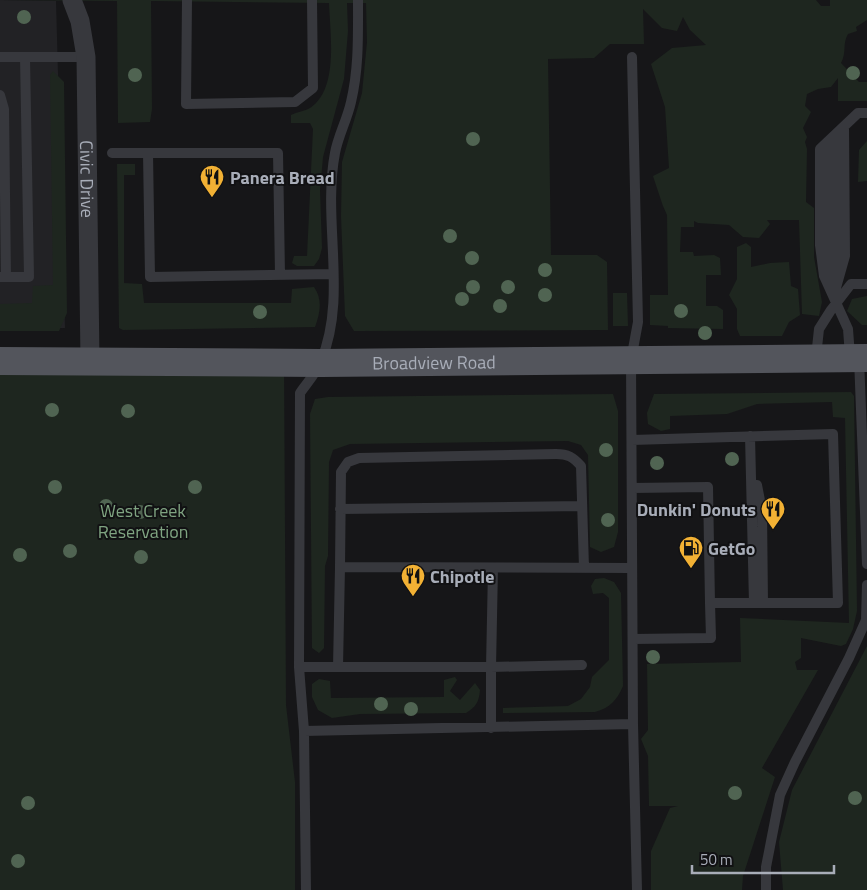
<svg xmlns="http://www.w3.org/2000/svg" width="867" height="890" viewBox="0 0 867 890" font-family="'Titillium Web',sans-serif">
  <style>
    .built { fill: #222225 }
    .green { fill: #1e261f }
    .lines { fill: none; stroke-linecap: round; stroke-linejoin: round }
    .lane { stroke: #37383d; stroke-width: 10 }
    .street { stroke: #37383d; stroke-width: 19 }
    .primary { stroke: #53555c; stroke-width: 28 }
    .tree { fill: #506452 }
    .labels { text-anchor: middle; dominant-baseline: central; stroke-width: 4; stroke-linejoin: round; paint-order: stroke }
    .poi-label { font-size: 18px; font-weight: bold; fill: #a8adb8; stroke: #111113; text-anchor: start }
    .street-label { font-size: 18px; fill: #a8adb8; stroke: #111113 }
    .park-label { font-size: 18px; fill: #7fa381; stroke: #111113 }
  </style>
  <rect width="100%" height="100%" fill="#161618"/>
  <path class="built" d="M0 0 56 1 65 328 0 329Z"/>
  <path class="green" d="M0 0H816L821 6H830V0H867V20L856 27 857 31 848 34C842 44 847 52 841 63L859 82H867V101H838V78L831 87 818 89 807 94 805 106 811 112 803 128 807 137 805 142 807 149 806 202 814 208V257L822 302 819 316 802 314 799 220H767L770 224 759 238 743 237 729 225 698 223 694 221V227H681L680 252H693L694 256 714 255 720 258 721 275H706V306H717L723 310V329L668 328V326L650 325V295H668L667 215 663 206 653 176 669 168 665 107 651 64 672 48 706 45 690 30 683 17 677 31 662 28 643 9 644 44H610L594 58 548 59 551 255H597L607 262 608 330 354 331 345 316 341 216 342 162 362 93 367 42 366 3H347L348 31 344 79 323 157 320 190 322 248 319 259 314 266H297L292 263 294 256H307L313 129 310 123H291V115C297 112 305 111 310 108 339 89 330 33 329 3L151 1 152 109 150 122 118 123 117 1Z
    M53 71 64 82 67 313 59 331H0V304L32 303 33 286 53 285 50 75Z
    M867 141V181L858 182 859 150Z
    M117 164H135V175H124V283L142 284 144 303H291L292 289 314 287C323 300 320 313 315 327L123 330 119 328Z
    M746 243 751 247V267L770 263 789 262 791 286 798 289 800 315 789 322 782 336H740L737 329V309L729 295 737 279V247Z
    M613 293H627L628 326H613Z
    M867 296V325H862L847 311 852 299Z
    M0 360H284L286 705 295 782V890H0Z
    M851 392 854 396 857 611 853 629 846 644 841 646 801 638V658L795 662 797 670H818L762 768 775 777 743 876 742 890H651V851L670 808 678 806H649L648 756 641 739 648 730 647 664 741 662 740 618 849 623 845 418 833 417 832 402 757 404 727 414 670 416V429L661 431 648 424 647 413 654 394Z
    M613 394 618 411V532L614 547 601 552 590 547 588 455 581 445 568 441 350 444 333 450 329 462 328 556 325 566 324 648 319 653 312 648 310 414 315 399 328 397Z
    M604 578 614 582 621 593 623 686C617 700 610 708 595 712L503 713V708L568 706 581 699 590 687 592 677 609 660V598L603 593 593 594 591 586 595 579Z
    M867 646V890H783L779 842 792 790Z
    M455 677 457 680 450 691 460 700 475 683 480 690C479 702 476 707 466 713L360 714 332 718 318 710 312 697V684L319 679 330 681 331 698 444 697V680Z"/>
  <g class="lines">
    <path class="lane" d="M187 0 186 104 295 102 313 88 312 0
      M0 57H86
      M632 57 638 322 631 360 633 724 637 890
      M0 95 4 109 6 277
      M112 153H278L280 275
      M148 153 150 277 333 274
      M826 266 829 249 828 142
      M0 277H29L25 57
      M829 286 837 249 835 135
      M834 295 845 256 844 127
      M850 356 848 329 824 276 820 245V149L858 113H867
      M816 357 819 329 831 310 851 284H867
      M859 358 867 564
      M750 436 754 603
      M632 440 833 434 838 603H710L711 638 633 639
      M757 485 762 511 763 603
      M632 488 708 487 710 603
      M340 509 582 506
      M340 567 341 472 348 462 359 458 556 454C568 454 573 457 581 466L584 568
      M299 667H338L340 567 632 568
      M338 667H491L493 568
      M491 728V667L582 665
      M304 731 633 724
      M306 890 304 731 299 667 300 393C307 383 317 372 321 361 348 297 322 221 335 153 338 136 347 120 351 102 359 68 358 35 358 0
      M766 890V867L780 795 795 762 849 658 866 620 867 585"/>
    <path class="street" id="s1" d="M72 0 80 21 86 57 90 361"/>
    <path class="primary" id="s2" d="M0 361 321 363 867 358"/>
  </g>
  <g class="tree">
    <circle cx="24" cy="17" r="7"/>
    <circle cx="853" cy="73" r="7"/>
    <circle cx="135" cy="75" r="7"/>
    <circle cx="473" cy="139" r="7"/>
    <circle cx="450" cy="236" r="7"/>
    <circle cx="472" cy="258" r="7"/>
    <circle cx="545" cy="270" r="7"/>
    <circle cx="473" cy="287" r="7"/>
    <circle cx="508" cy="287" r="7"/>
    <circle cx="545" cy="295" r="7"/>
    <circle cx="462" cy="299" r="7"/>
    <circle cx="500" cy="306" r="7"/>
    <circle cx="681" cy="311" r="7"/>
    <circle cx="260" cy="312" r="7"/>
    <circle cx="705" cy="333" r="7"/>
    <circle cx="52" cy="410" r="7"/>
    <circle cx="128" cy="411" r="7"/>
    <circle cx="606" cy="450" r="7"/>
    <circle cx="732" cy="459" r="7"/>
    <circle cx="657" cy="463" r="7"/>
    <circle cx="55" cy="487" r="7"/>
    <circle cx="195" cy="487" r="7"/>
    <circle cx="106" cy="506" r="7"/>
    <circle cx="140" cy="512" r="7"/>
    <circle cx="608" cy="520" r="7"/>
    <circle cx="70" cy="551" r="7"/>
    <circle cx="20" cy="555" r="7"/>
    <circle cx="141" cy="557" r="7"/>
    <circle cx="653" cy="657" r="7"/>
    <circle cx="381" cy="704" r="7"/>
    <circle cx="411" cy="709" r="7"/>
    <circle cx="735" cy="793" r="7"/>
    <circle cx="855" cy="798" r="7"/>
    <circle cx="28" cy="803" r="7"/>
    <circle cx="18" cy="861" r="7"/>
  </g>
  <defs>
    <symbol id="restaurant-pin" viewBox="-11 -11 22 30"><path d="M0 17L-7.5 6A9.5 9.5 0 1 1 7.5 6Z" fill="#f2b134" stroke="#111113"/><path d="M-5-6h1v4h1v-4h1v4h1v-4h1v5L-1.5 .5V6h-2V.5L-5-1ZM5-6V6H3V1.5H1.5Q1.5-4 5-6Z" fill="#111"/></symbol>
    <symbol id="fuel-pin" viewBox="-11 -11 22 30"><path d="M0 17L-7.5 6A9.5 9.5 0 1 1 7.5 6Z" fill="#f2b134" stroke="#111113"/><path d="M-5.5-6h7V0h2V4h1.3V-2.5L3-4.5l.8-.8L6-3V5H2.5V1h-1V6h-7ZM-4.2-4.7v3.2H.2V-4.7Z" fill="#111"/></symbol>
  </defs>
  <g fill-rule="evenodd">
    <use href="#restaurant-pin" x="198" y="163" width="28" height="38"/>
    <use href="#restaurant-pin" x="759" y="495" width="28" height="38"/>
    <use href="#fuel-pin" x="677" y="534" width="28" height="38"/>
    <use href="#restaurant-pin" x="399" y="562" width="28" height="38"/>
  </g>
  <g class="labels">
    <g class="poi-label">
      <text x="230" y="177">Panera Bread</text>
      <text x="756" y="509" text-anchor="end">Dunkin' Donuts</text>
      <text x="708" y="548">GetGo</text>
      <text x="430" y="576">Chipotle</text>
    </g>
    <g class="street-label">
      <text stroke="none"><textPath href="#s1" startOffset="181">Civic Drive</textPath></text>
      <text stroke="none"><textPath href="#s2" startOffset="434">Broadview Road</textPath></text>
    </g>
    <g class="park-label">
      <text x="143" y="510">West Creek<tspan x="143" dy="21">Reservation</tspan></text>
    </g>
  </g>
  <path d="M692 865v8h142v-8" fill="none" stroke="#a8adb8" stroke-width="2.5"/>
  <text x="700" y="865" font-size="15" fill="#a8adb8" stroke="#111113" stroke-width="4" paint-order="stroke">50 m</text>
</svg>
